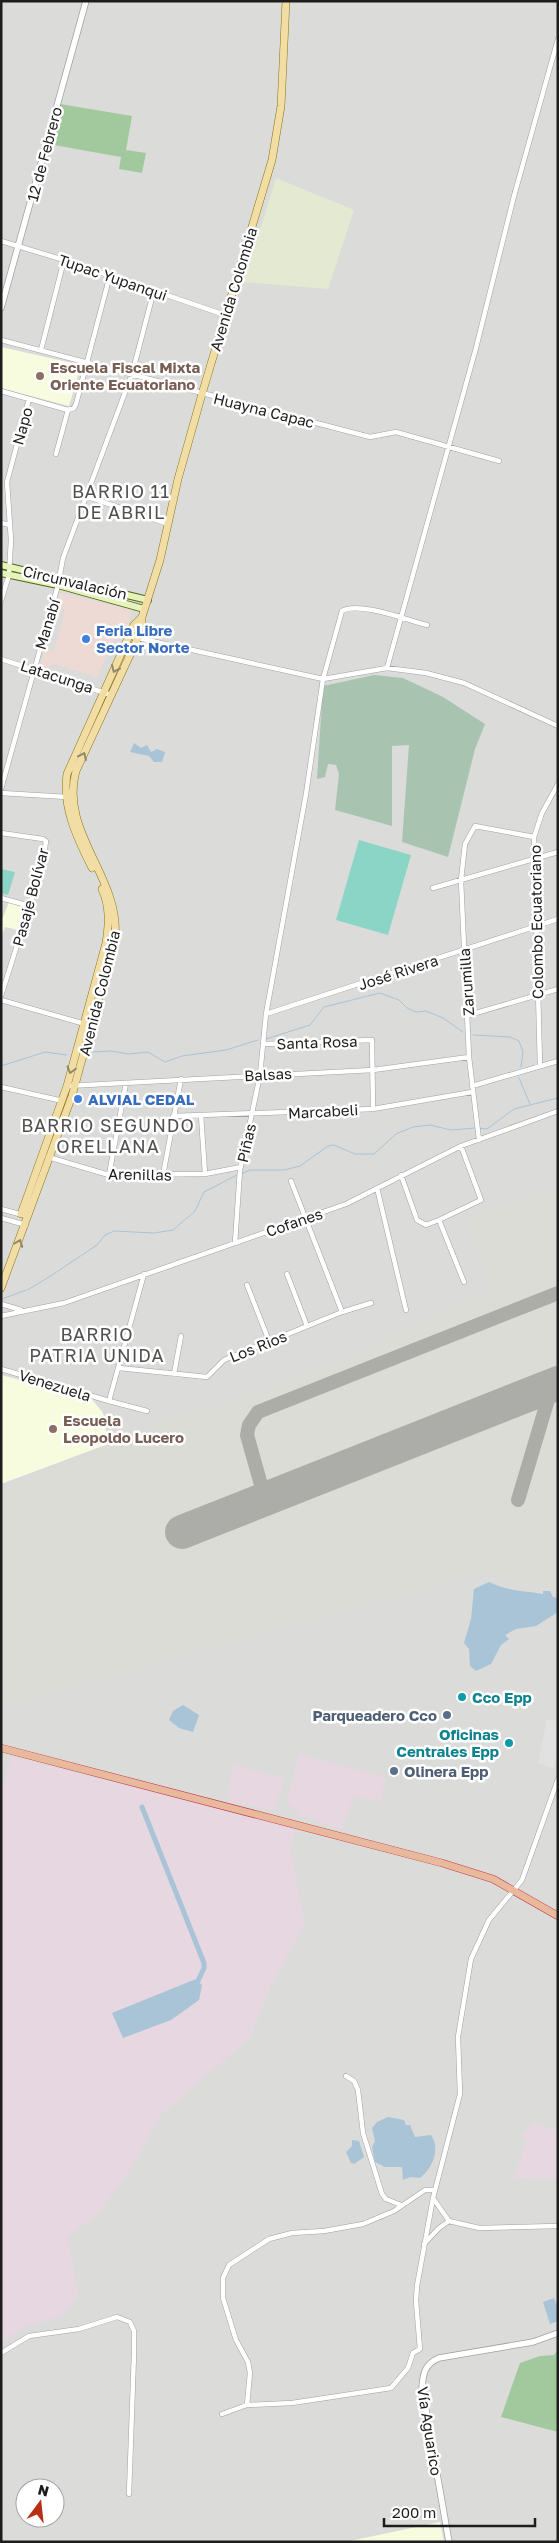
<svg xmlns="http://www.w3.org/2000/svg" width="559" height="2543" viewBox="0 0 559 2543" font-family="'Golos Text',sans-serif">
  <style>
    .residential { fill: #dbdbda; fill-rule: evenodd }
    .commercial { fill: #eddad5 }
    .industrial { fill: #e6d7e1 }
    .education { fill: #f7fcdf }
    .airport { fill: #dcdcd6 }
    .farmland { fill: #e4ead1 }
    .forest { fill: #a2c99d }
    .cemetery { fill: #a8c4b1 }
    .pitch { fill: #8ad5c5 }
    .parking { fill: #e1e1e1 }
    .water { fill: #a9c4d7 }
    .lines { fill: none; stroke-linecap: round; stroke-linejoin: round }
    .stream { stroke: #a9c4d7; stroke-width: 1 }
    .canal { stroke: #a9c4d7; stroke-width: 5 }
    .taxiway { stroke: #acaca8; stroke-width: 14 }
    .runway { stroke: #acaca8; stroke-width: 34 }
    .minor-casing { stroke: #a1a1a1; stroke-width: 5.5 }
    .tertiary-casing { stroke: #a1a1a1; stroke-width: 7 }
    .secondary-casing { stroke: #506910; stroke-width: 8 }
    .primary-casing { stroke: #88750f; stroke-width: 8 }
    .trunk-casing { stroke: #c7364e; stroke-width: 8 }
    .minor { stroke: #fff; stroke-width: 4.5 }
    .tertiary { stroke: #fff; stroke-width: 5.5 }
    .secondary { stroke: #e7f3bd; stroke-width: 6 }
    .primary { stroke: #f2dea5; stroke-width: 7 }
    .trunk { stroke: #e8b99c; stroke-width: 7 }
    .oneway { stroke: #928768 }
    .education-dot { fill: #8d6e63; stroke: #fff; stroke-width: 2 }
    .shop-dot { fill: #3f7fe0; stroke: #fff; stroke-width: 2 }
    .culture-dot { fill: #0f9aa8; stroke: #fff; stroke-width: 2 }
    .service-dot { fill: #5c6f8a; stroke: #fff; stroke-width: 2 }
    .labels { text-anchor: middle; dominant-baseline: central; stroke-width: 5; stroke-linejoin: round; paint-order: stroke }
    .street-label { font-size: 15px; fill: #1d1d1d; stroke: #fff }
    .education-label { font-size: 15px; font-weight: bold; fill: #785e54; stroke: #fff; text-anchor: start }
    .shop-label { font-size: 15px; font-weight: bold; fill: #366cbe; stroke: #fff; text-anchor: start }
    .culture-label { font-size: 15px; font-weight: bold; fill: #0d838f; stroke: #fff; text-anchor: start }
    .service-label { font-size: 15px; font-weight: bold; fill: #4e5e75; stroke: #fff; text-anchor: end }
    .quarter-label { font-size: 18px; letter-spacing: 1px; fill: #505050; stroke: #fff }
  </style>
  <rect width="100%" height="100%" fill="#edece4"/>
  <path class="residential" d="M1 1H558V2542H1ZM25 2488H55V2518H25Z"/>
  <path class="commercial" d="M62 593 128 609 132 612 127 628 120 626 97 677 53 664 48 667 41 664 45 650 54 651 65 610 56 606 59 594Z"/>
  <path class="industrial" d="M299 1754 386 1777 380 1802 354 1796 342 1829 300 1816 287 1802Z
    M11 1756 296 1828 290 1848 305 1924 270 1988 250 2038 161 2115 133 2166 98 2214 68 2237 78 2295 63 2316 22 2328 1 2343V1794Z
    M233 1764 284 1779 275 1811 226 1801Z
    M535 2123 552 2128 558 2136V2179L514 2178 527 2139 520 2136Z"/>
  <path class="education" d="M1 347 81 365 69 406 1 388Z
    M9 902 25 907 18 930 5 927 2 935 1 922Z
    M1 1375 91 1398 103 1413 108 1444 1 1484Z
    M440 2522 444 2542H345Z"/>
  <path class="airport" d="M558 1189V1590L482 1573 8 1704 1 1702V1489L151 1430 156 1423 202 1410 368 1353 376 1343 493 1290 464 1220Z"/>
  <path class="farmland" d="M276 178 354 210 328 289 244 282Z"/>
  <path class="forest" d="M60 104 132 116 126 150 146 153 142 173 119 169 121 157 54 145Z
    M558 2350V2432L501 2417 520 2363 540 2356 554 2355Z"/>
  <path class="cemetery" d="M374 675 403 678 443 697 485 724 475 749 448 857 402 842 409 745 392 746V826L335 810 339 774 336 765 328 764 325 777 317 779 323 686Z"/>
  <path class="pitch" d="M359 840 411 855 388 935 336 920Z
    M1 869 15 872 8 895 1 893Z"/>
  <path class="parking" d="M547 1719 558 1721V1751L554 1768 538 1763Z"/>
  <path class="water" d="M134 743 141 748 147 745 151 752 157 749 165 752 162 762H154L149 756 130 752Z
    M489 1582C510 1592 523 1590 543 1594V1591H550L553 1597 558 1598V1612L536 1626 516 1629 505 1635 509 1639 501 1645 491 1664 476 1671 470 1666 469 1649 464 1643 471 1619 474 1589Z
    M183 1705 199 1715 193 1732 179 1728 169 1720 173 1711Z
    M196 1979 202 1985 199 2000 171 2020 123 2038 112 2013Z
    M388 2117 404 2120 406 2125H410L415 2137 431 2135C441 2149 432 2169 420 2178L410 2177 403 2180 402 2167H385L375 2162 372 2147 375 2141 372 2128 377 2122Z
    M352 2140 359 2141 364 2157 354 2164 351 2163 346 2152 352 2146Z
    M554 2298 558 2309V2321L550 2324 543 2302Z"/>
  <g class="lines">
    <path class="stream" d="M473 1035 510 1037 519 1041 523 1052 521 1067
      M266 1039 310 1025 324 1007 380 993 399 1000 407 1008 416 1012 426 1011 443 1018 463 1032
      M93 1052 111 1051 129 1054 148 1052 165 1062 182 1056 226 1050 258 1040
      M1 1066 45 1052 67 1055
      M519 1078 530 1104
      M479 1128 487 1129 514 1109 558 1098
      M241 1174 250 1170H284L300 1166 328 1146 334 1145 355 1154H374L396 1134 413 1127 430 1125 451 1130 475 1128
      M2 1299 29 1289 49 1277 97 1245 105 1235 114 1231 154 1233 173 1230 195 1211 204 1192 237 1175"/>
    <path class="canal" d="M142 1807 204 1963V1968L197 1983"/>
    <path class="taxiway" d="M265 1499 247 1435 249 1425 258 1412 558 1293
      M518 1500 552 1386"/>
    <path class="runway" d="M182 1532 558 1383"/>
    <defs>
      <path id="minor" d="M1 241 64 260 225 315
        M1 340 343 430 370 437 396 432 499 461
        M41 350 64 260
        M1 391 68 410
        M56 454 68 410 74 408 76 404 110 275
        M85 496 168 524
        M1 523 10 525
        M1 601 9 575 11 540 7 482 29 399
        M129 636 323 679 387 668 426 673 464 683 558 726
        M1 659 111 695
        M387 668 476 348 514 196 558 39
        M1 789 58 585 63 558 132 374 154 290
        M1 793 67 797
        M1 833 43 839 46 841 43 863 1 996
        M433 888 558 852
        M1 898 30 906
        M1 1000 92 1026
        M266 1014 558 919
        M469 1015 558 989
        M263 1044 372 1040 373 1109
        M540 1066 534 837 542 813 558 784
        M67 1086 373 1070 469 1057
        M472 1086 558 1061
        M1 1087 63 1101
        M201 1115 205 1174
        M173 1116 373 1109 472 1092
        M479 1140 469 1057 461 880 465 844 475 826 534 837
        M461 1146 481 1200 439 1220 464 1282
        M48 1157 109 1175 205 1174 241 1167
        M109 1175 126 1083
        M163 1175 181 1079
        M401 1175 417 1220 426 1225 439 1220
        M291 1181 342 1312
        M377 1188 406 1310
        M1 1209 23 1215
        M1 1218 26 1225
        M235 1243 240 1170 260 1075 266 1014 306 794 323 679 342 611C358 601 407 620 427 625
        M144 1274 109 1401 147 1411
        M287 1274 307 1326
        M247 1285 269 1341
        M1 1304 21 1310
        M1 1316 64 1303 346 1204 461 1146 558 1111
        M119 1368 207 1377 224 1360 342 1312 371 1303
        M1 1369 109 1401
        M174 1374 181 1336
        M346 2076 354 2081 358 2090 363 2133 382 2194 386 2199 401 2205
        M435 2190H425L394 2211 363 2224 324 2231 292 2233 269 2239 229 2265 223 2278V2298L236 2340 248 2362 250 2373 247 2405 292 2403 391 2388 408 2368 413 2353 420 2349 416 2301 417 2286 433 2198 460 2094 458 2037 471 1959 489 1920 522 1880 558 1779
        M433 2198 449 2221 479 2228 558 2226
        M424 2244 439 2228 449 2221
        M1 2353 29 2336 79 2329 117 2317 130 2322 134 2331V2354L129 2494
        M222 2414 247 2405"/>
      <path id="tertiary" d="M1 308 86 1
        M449 2542 422 2388C423 2373 425 2364 439 2358L533 2342 558 2333"/>
      <path id="secondary" d="M1 565 148 600
        M1 573 58 585 144 609"/>
      <path id="primary" d="M92 868C77 838 62 807 67 774L134 625 142 617
        M21 1214 67 1086 106 943C109 924 110 907 102 889
        M1 1288 72 1096 115 938C121 878 59 832 76 771L142 629V617L160 560 178 479 202 394 272 160 281 106 286 1"/>
      <path id="trunk" d="M1 1748 442 1863 493 1879 558 1916"/>
    </defs>
    <use href="#minor" class="minor-casing"/>
    <use href="#tertiary" class="tertiary-casing"/>
    <use href="#secondary" class="secondary-casing"/>
    <use href="#primary" class="primary-casing"/>
    <use href="#trunk" class="trunk-casing"/>
    <use href="#minor" class="minor"/>
    <use href="#tertiary" class="tertiary"/>
    <use href="#secondary" class="secondary"/>
    <use href="#primary" class="primary"/>
    <use href="#trunk" class="trunk"/>
  </g>
  <defs><path id="oneway-chevron" d="M-2-3.5L2.5 0L-2 3.5" fill="none" stroke-width="1.6" stroke-linecap="round" stroke-linejoin="round" transform="scale(1.25)"/></defs>
  <g class="oneway">
    <use href="#oneway-chevron" transform="translate(115 669) rotate(114)"/>
    <use href="#oneway-chevron" transform="translate(83 756) rotate(-65)"/>
    <use href="#oneway-chevron" transform="translate(71 1070) rotate(106)"/>
    <use href="#oneway-chevron" transform="translate(19 1243) rotate(-69)"/>
  </g>
  <g class="education-dot">
    <circle cx="40" cy="376" r="5"/>
    <circle cx="53" cy="1429" r="5"/>
  </g>
  <g class="shop-dot">
    <circle cx="86" cy="639" r="5"/>
    <circle cx="78" cy="1099" r="5"/>
  </g>
  <g class="culture-dot">
    <circle cx="462" cy="1697" r="5"/>
    <circle cx="509" cy="1743" r="5"/>
  </g>
  <g class="service-dot">
    <circle cx="447" cy="1715" r="5"/>
    <circle cx="394" cy="1771" r="5"/>
  </g>
  <g class="labels">
    <g class="street-label">
      <text transform="translate(44 154) rotate(-75)">12 de Febrero</text>
      <text transform="translate(113 277) rotate(19)">Tupac Yupanqui</text>
      <text transform="translate(233 289) rotate(-73)">Avenida Colombia</text>
      <text transform="translate(264 410) rotate(14)">Huayna Capac</text>
      <text transform="translate(22 426) rotate(-75)">Napo</text>
      <text transform="translate(75 582) rotate(13)">Circunvalación</text>
      <text transform="translate(47 624) rotate(-73)">Manabí</text>
      <text transform="translate(57 676) rotate(18)">Latacunga</text>
      <text transform="translate(30 897) rotate(-75)">Pasaje Bolívar</text>
      <text transform="translate(536 922) rotate(-91)">Colombo Ecuatoriano</text>
      <text transform="translate(398 972) rotate(-18)">José Rivera</text>
      <text transform="translate(466 982) rotate(-94)">Zarumilla</text>
      <text transform="translate(99 993) rotate(-76)">Avenida Colombia</text>
      <text transform="translate(317 1042) rotate(-2)">Santa Rosa</text>
      <text transform="translate(268 1074) rotate(-3)">Balsas</text>
      <text transform="translate(323 1111) rotate(-3)">Marcabeli</text>
      <text transform="translate(246 1143) rotate(-77)">Piñas</text>
      <text transform="translate(140 1174) rotate(1)">Arenillas</text>
      <text transform="translate(294 1222) rotate(-19)">Cofanes</text>
      <text transform="translate(258 1346) rotate(-22)">Los Rios</text>
      <text transform="translate(55 1385) rotate(17)">Venezuela</text>
      <text transform="translate(430 2431) rotate(81)">Vía Aguarico</text>
    </g>
    <g class="education-label">
      <text x="50" y="367">Escuela Fiscal Mixta<tspan x="50" dy="17">Oriente Ecuatoriano</tspan></text>
      <text x="63" y="1420">Escuela<tspan x="63" dy="17">Leopoldo Lucero</tspan></text>
    </g>
    <g class="shop-label">
      <text x="96" y="630">Feria Libre<tspan x="96" dy="17">Sector Norte</tspan></text>
      <text x="88" y="1099">ALVIAL CEDAL</text>
    </g>
    <g class="culture-label">
      <text x="472" y="1697">Cco Epp</text>
      <text x="499" y="1734" text-anchor="end">Oficinas<tspan x="499" dy="17">Centrales Epp</tspan></text>
    </g>
    <g class="service-label">
      <text x="437" y="1715">Parqueadero Cco</text>
      <text x="404" y="1771" text-anchor="start">Olinera Epp</text>
    </g>
    <g class="quarter-label">
      <text x="121" y="491">BARRIO 11<tspan x="121" dy="21">DE ABRIL</tspan></text>
      <text x="108" y="1125">BARRIO SEGUNDO<tspan x="108" dy="21">ORELLANA</tspan></text>
      <text x="97" y="1334">BARRIO<tspan x="97" dy="21">PATRIA UNIDA</tspan></text>
    </g>
  </g>
  <rect width="559" height="2543" fill="none" stroke="#1d1d1d" stroke-width="5"/>
  <g transform="translate(40 2503) rotate(15)"><circle r="24" fill="#ffffff" stroke="#a5a5a5"/>
  <path d="M0-4L9 19L0 12L-9 19Z" fill="#b73014"/>
  <text y="-8" font-size="14" font-weight="bold" text-anchor="middle" fill="#1d1d1d">N</text>
  </g>
  <path d="M384 2518v8h151v-8" fill="none" stroke="#1d1d1d" stroke-width="2.5"/>
  <text x="392" y="2518" font-size="15" fill="#1d1d1d" stroke="#ffffff" stroke-width="4" paint-order="stroke">200 m</text>
</svg>
